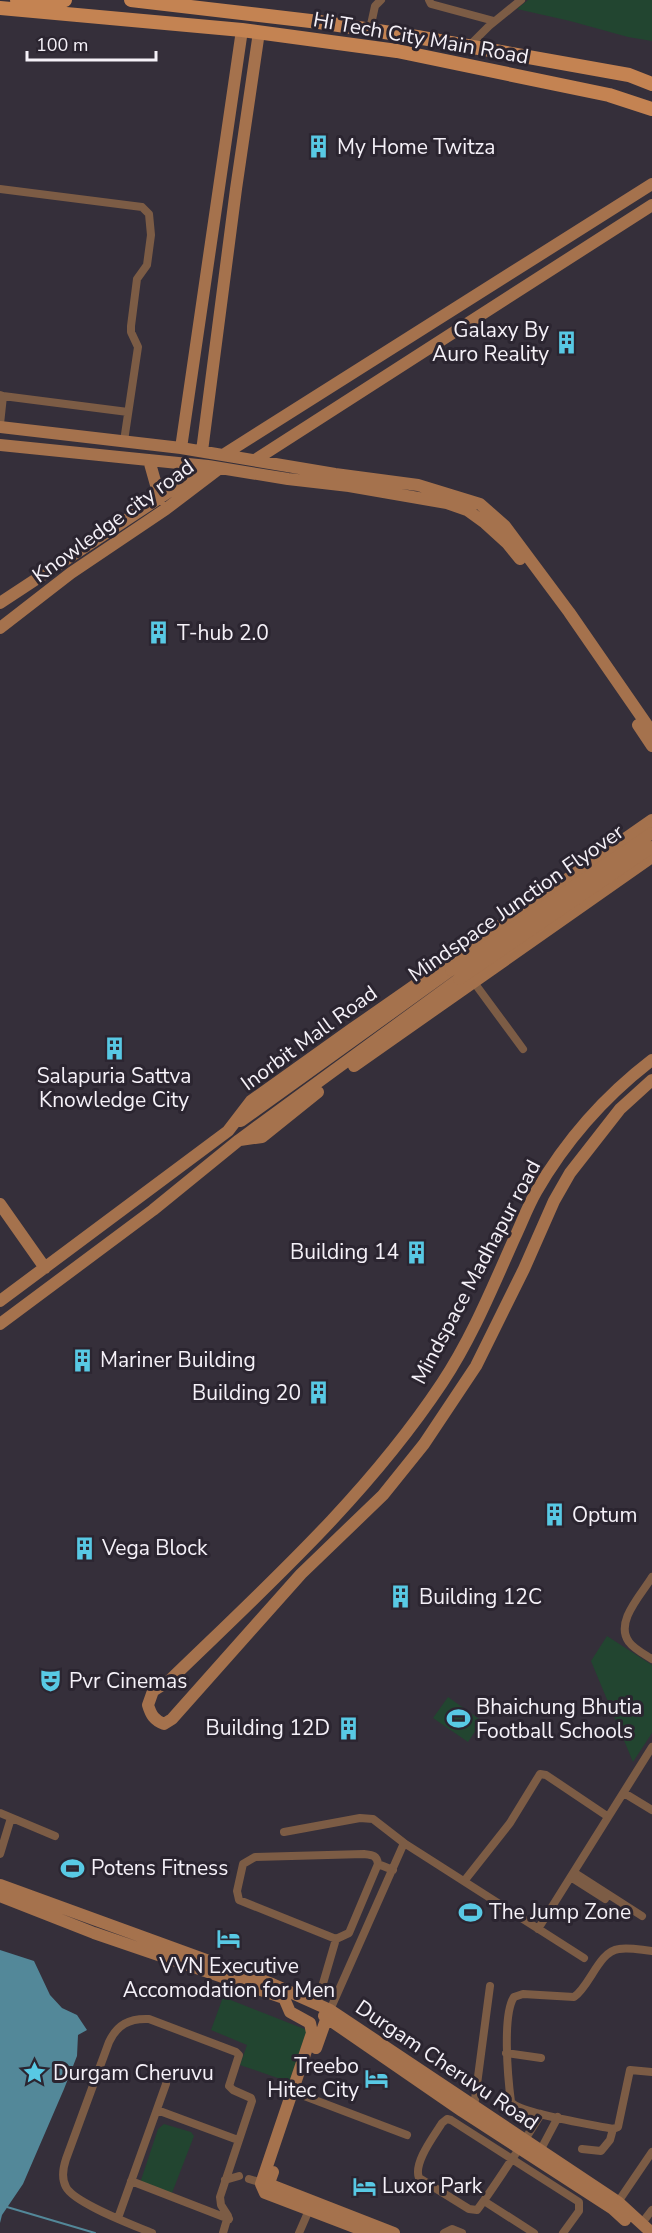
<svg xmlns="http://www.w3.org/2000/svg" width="652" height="2233" viewBox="0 0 652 2233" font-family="'Nunito Sans',sans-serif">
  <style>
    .green { fill: #224530 }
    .water { fill: #538899 }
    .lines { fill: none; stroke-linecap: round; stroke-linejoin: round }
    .stream { stroke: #538899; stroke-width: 2 }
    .street { stroke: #7c5c45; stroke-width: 8 }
    .secondary { stroke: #a5724d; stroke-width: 12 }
    .primary { stroke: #c48352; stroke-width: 14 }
    .secondary-bridge { stroke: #a5724d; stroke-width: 12 }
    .labels { text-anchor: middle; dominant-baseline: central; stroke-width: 6; stroke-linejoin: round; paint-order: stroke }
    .street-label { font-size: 21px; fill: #f5f1f8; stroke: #2b2530 }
    .poi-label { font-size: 21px; fill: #f5f1f8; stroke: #2b2530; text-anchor: start }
  </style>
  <rect width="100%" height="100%" fill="#352f3a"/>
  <path class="green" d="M528 0H652V41L628 37 570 21 517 9Z
    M607 1636 652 1665V1733L633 1762 591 1661Z
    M448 1697 482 1721 468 1742 433 1718Z
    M223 1997 307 2030 289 2082 240 2065 247 2045 211 2030Z
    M164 2124 191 2132 194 2136 172 2193 142 2183 141 2180 158 2129Z"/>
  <path class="water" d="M0 1950 34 1961 50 1995 62 2008 77 2015 87 2030 78 2035 77 2056 64 2089 23 2184 2 2215 0 2223Z"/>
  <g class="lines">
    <path class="stream" d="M7 2207 95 2233"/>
    <path class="street" d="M429 0 431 4 494 21
      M370 29 375 6 381 0
      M468 47 489 26 521 0
      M0 189 142 207 149 214 151 235 147 265 137 279 131 326V332L138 347 124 441
      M0 395 3 396 0 424
      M3 396 128 412
      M473 981 523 1049
      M652 1577C642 1594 614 1622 629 1642 634 1649 644 1654 652 1659
      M624 1793 652 1810
      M0 1813 55 1836
      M284 1832 360 1818 373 1819 404 1843 584 1958
      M0 1854 11 1818
      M575 1873 642 1916
      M572 1878 605 1899
      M465 1880 510 1823 540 1774 546 1775 607 1816
      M538 1929 652 1747
      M336 1939 349 1933 378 1864
      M652 1951C641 1950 629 1947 619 1949 599 1951 590 1986 574 1997L523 1994 514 1997C502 2015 508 2079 511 2102 520 2114 595 2125 613 2129L618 2127 630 2070 652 2072
      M317 2004 336 1939 239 1900 237 1891 243 1864 255 1857 364 1854C372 1855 377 1855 378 1864L393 1870
      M330 2010 404 1843
      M506 2053 541 2058
      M299 2094 407 2135
      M474 2107 490 1986
      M157 2110 238 2140
      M524 2141 541 2114
      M519 2149C505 2169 492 2190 477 2210L469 2209 419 2178C413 2163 434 2136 442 2123L447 2119 451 2120 579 2202V2211L563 2233
      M582 2149 601 2151 610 2140 613 2129
      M540 2151 558 2117
      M249 2179 266 2184
      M225 2180 239 2176
      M131 2181 229 2219
      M484 2201 534 2233
      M618 2202 652 2152
      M118 2218 166 2084
      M642 2223 652 2210
      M152 2233C133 2225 74 2203 66 2187 61 2178 63 2168 66 2159L109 2042C117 2025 129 2018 149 2019L236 2052 239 2055 229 2086 233 2090 251 2098 252 2101 220 2197 221 2205 228 2216 223 2233
      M299 2233 309 2210
      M444 2233 452 2229 462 2233"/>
    <path class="secondary" d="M0 427 181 448 335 474 418 485 480 504 505 526 569 612 652 732
      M0 445 208 466 288 479 349 486 447 503 467 510 485 523 507 543 520 559
      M181 448 242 30
      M202 451 236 189 259 32
      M223 455 652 184
      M149 460 160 499
      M255 460 652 205
      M0 603 208 466
      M0 628 71 573 166 509 220 468
      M638 725 652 746
      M652 1060C605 1096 566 1140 536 1192 528 1206 522 1222 515 1237 493 1286 472 1338 442 1383 367 1496 267 1586 170 1680L153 1691 148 1705C151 1715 154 1720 164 1724L172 1719 301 1574 383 1495 424 1444 476 1366 524 1269 554 1201 570 1173 620 1109 652 1080
      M354 1066 652 857
      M241 1121 451 970
      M240 1140 262 1137 318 1092
      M0 1204 45 1268
      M0 1301 228 1131 251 1101 352 1029 652 820
      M0 1324 153 1210 239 1140 459 979
      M0 1885 272 1984 330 2010 618 2202 652 2233
      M0 1896 94 1933 281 1997
      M284 1998 290 2012 310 2023 312 2033 261 2184 265 2193 370 2233
      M324 2016 462 2111 613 2209 625 2220
      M316 2048 327 2017
      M273 2172 269 2183 271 2185 394 2233"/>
    <path class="primary" d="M17 0 49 3 65 0
      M131 0 319 22 417 37 629 75 652 84
      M0 8 242 30 397 51 609 95 652 109"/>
    <path class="secondary-bridge" d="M451 970 652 833
      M459 979 652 847"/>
  </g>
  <defs>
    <symbol id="building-bare" viewBox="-9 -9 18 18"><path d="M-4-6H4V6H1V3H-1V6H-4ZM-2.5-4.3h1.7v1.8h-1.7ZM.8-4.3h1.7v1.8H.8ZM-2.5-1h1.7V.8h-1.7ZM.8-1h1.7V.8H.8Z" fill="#58c9e4" stroke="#2b2530" stroke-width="2.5" paint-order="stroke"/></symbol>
    <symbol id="theatre-bare" viewBox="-9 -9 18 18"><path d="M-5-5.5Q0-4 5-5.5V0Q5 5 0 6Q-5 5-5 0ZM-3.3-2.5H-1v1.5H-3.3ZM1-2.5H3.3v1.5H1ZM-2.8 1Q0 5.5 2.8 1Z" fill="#58c9e4" stroke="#2b2530" stroke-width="2.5" paint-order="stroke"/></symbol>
    <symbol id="stadium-bare" viewBox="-9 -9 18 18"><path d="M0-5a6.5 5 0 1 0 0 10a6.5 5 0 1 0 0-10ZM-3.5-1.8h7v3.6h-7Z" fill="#58c9e4" stroke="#2b2530" stroke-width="2.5" paint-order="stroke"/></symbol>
    <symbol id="hotel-bare" viewBox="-9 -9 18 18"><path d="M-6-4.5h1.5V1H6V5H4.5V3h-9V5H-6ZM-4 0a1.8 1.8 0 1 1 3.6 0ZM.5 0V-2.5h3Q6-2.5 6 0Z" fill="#58c9e4" stroke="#2b2530" stroke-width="2.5" paint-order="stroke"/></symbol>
    <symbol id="sight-bare" viewBox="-9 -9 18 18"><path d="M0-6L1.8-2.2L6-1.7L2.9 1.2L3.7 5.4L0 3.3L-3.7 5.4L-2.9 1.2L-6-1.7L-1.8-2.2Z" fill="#58c9e4" stroke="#2b2530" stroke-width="2.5" paint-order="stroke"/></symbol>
  </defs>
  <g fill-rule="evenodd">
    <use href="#building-bare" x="302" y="130" width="33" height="33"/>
    <use href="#building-bare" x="550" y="326" width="33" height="33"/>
    <use href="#building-bare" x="142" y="616" width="33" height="33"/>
    <use href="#building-bare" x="98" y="1032" width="33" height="33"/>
    <use href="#building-bare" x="400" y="1236" width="33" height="33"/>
    <use href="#building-bare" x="66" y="1344" width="33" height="33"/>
    <use href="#building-bare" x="302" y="1376" width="33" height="33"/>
    <use href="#building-bare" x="538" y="1498" width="33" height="33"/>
    <use href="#building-bare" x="68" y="1532" width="33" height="33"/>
    <use href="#building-bare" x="384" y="1580" width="33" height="33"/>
    <use href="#theatre-bare" x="34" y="1664" width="33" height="33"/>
    <use href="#stadium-bare" x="442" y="1702" width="33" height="33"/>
    <use href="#building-bare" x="332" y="1712" width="33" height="33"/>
    <use href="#stadium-bare" x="56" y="1852" width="33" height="33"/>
    <use href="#stadium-bare" x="454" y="1896" width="33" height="33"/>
    <use href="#hotel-bare" x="212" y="1922" width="33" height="33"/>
    <use href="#sight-bare" x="18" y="2056" width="33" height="33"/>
    <use href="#hotel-bare" x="360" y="2062" width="33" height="33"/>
    <use href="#hotel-bare" x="348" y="2170" width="33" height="33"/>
  </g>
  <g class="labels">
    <g class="street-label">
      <text transform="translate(421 38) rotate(10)">Hi Tech City Main Road</text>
      <text transform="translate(113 521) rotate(-36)">Knowledge city road</text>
      <text transform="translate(516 903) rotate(-35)">Mindspace Junction Flyover</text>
      <text transform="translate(309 1038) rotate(-36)">Inorbit Mall Road</text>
      <text transform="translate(476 1272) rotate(-62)">Mindspace Madhapur road</text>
      <text transform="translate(447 2065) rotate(34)">Durgam Cheruvu Road</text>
    </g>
    <g class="poi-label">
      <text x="337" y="147">My Home Twitza</text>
      <text x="549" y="330" text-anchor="end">Galaxy By<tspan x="549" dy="24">Auro Reality</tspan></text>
      <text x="177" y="633">T-hub 2.0</text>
      <text x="114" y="1076" text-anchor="middle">Salapuria Sattva<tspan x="114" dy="24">Knowledge City</tspan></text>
      <text x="399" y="1252" text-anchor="end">Building 14</text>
      <text x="100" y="1360">Mariner Building</text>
      <text x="301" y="1393" text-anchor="end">Building 20</text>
      <text x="572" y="1515">Optum</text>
      <text x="102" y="1548">Vega Block</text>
      <text x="419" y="1597">Building 12C</text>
      <text x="69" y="1681">Pvr Cinemas</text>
      <text x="476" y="1707">Bhaichung Bhutia<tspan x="476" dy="24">Football Schools</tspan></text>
      <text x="330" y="1728" text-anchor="end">Building 12D</text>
      <text x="91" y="1868">Potens Fitness</text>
      <text x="489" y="1912">The Jump Zone</text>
      <text x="229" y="1966" text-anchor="middle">VVN Executive<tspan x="229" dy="24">Accomodation for Men</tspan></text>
      <text x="359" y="2066" text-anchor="end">Treebo<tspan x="359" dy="24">Hitec City</tspan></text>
      <text x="53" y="2073">Durgam Cheruvu</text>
      <text x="382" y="2186">Luxor Park</text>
    </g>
  </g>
  <path d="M27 51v9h129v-9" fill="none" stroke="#f5f1f8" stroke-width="3"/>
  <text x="36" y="51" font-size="18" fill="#f5f1f8" stroke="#2b2530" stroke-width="4.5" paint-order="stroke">100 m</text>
</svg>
